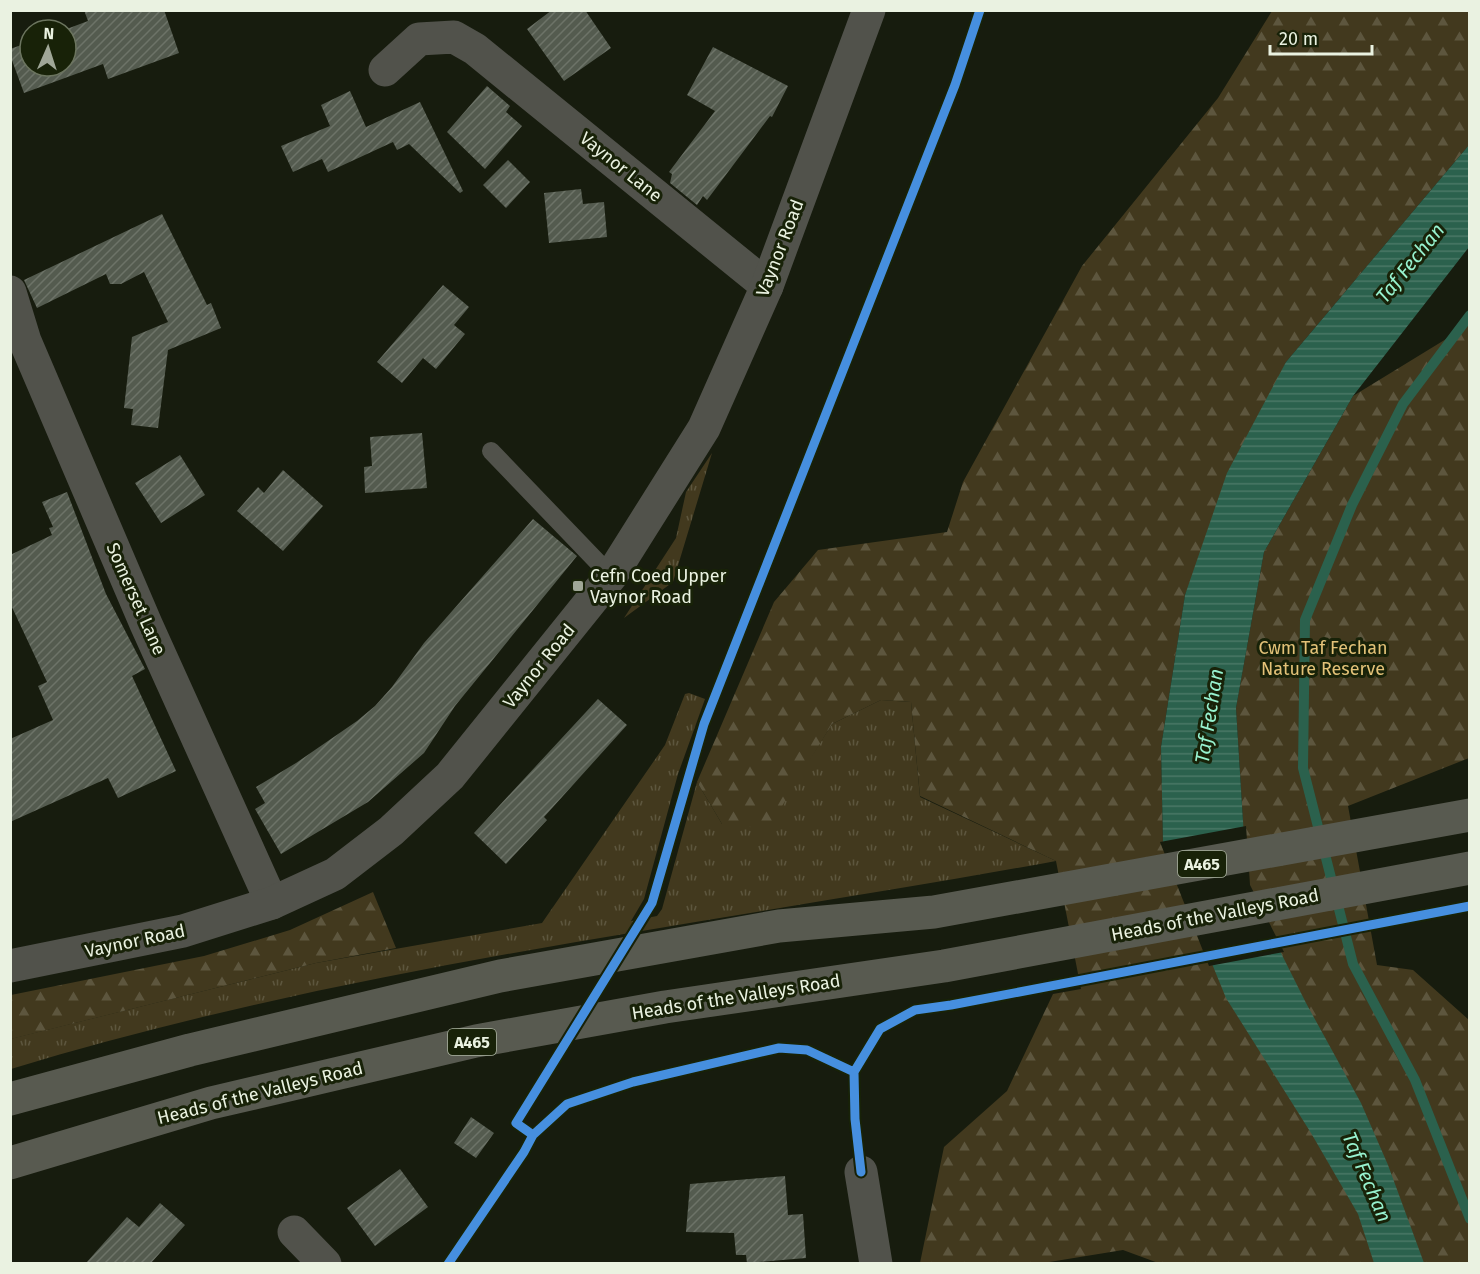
<svg xmlns="http://www.w3.org/2000/svg" width="1480" height="1274" viewBox="0 0 1480 1274" font-family="'Fira Sans',sans-serif">
  <style>
    .grass { fill: url(#grass-tufts) }
    .forest { fill: url(#forest-firs) }
    .water { fill: url(#water-rules) }
    .pier { fill: #171c0e }
    .lines { fill: none; stroke-linecap: round; stroke-linejoin: round }
    .stream { stroke: #2b614d; stroke-width: 10 }
    .building { fill: url(#building-hatch) }
    .service { stroke: #51524b; stroke-width: 18 }
    .minor { stroke: #51524b; stroke-width: 33 }
    .tertiary { stroke: #51524b; stroke-width: 33 }
    .trunk { stroke: #585a50; stroke-width: 33 }
    .cycleway-casing { stroke: #182208; stroke-width: 13 }
    .cycleway { stroke: #468fdf; stroke-width: 9 }
    .poi-dot { fill: #a0a797; stroke: #182208; stroke-width: 2 }
    .labels { text-anchor: middle; dominant-baseline: central; stroke-width: 6; stroke-linejoin: round; paint-order: stroke }
    .shield { fill: #182208; stroke: #abb4a0; stroke-width: 1.5 }
    .shield-label { font-size: 16px; font-weight: bold; fill: #eaf2e1 }
    .street-label { font-size: 18px; fill: #eaf2e1; stroke: #182208 }
    .poi-label { font-size: 18px; fill: #eaf2e1; stroke: #182208; text-anchor: start }
    .park-label { font-size: 18px; fill: #e3c278; stroke: #182208 }
    .water-label { font-size: 20px; font-style: italic; fill: #97f2cf; stroke: #182208 }
  </style>
  <defs>
    <pattern id="grass-tufts" width="24" height="20" patternUnits="userSpaceOnUse" patternTransform="scale(1.5)"><rect width="24" height="20" fill="#42391e"/><path d="M3 7l-1-3M5 7V3M7 7l1-3M15 17l-1-3M17 17v-4M19 17l1-3" fill="none" stroke="#5d563e"/></pattern>
    <pattern id="forest-firs" width="22" height="20" patternUnits="userSpaceOnUse" patternTransform="scale(1.5)"><rect width="22" height="20" fill="#42391e"/><path d="M5 1l3.5 6h-7zM16 11l3.5 6h-7z" fill="#5d563e"/></pattern>
    <pattern id="water-rules" width="6" height="5" patternUnits="userSpaceOnUse" patternTransform="scale(1.5)"><rect width="6" height="5" fill="#2b614d"/><path d="M0 2.5h6" fill="none" stroke="#4a7866"/></pattern>
    <pattern id="building-hatch" width="6" height="6" patternUnits="userSpaceOnUse" patternTransform="scale(1.5)"><rect width="6" height="6" fill="#545b4f"/><path d="M-1 1l2-2M0 6l6-6M5 7l2-2" fill="none" stroke="#6d7368"/></pattern>
  </defs>
  <rect width="100%" height="100%" fill="#171c0e"/>
  <path class="grass" d="M712 453 673 582 624 618 676 538 686 492Z
    M689 693 705 699 678 774 644 899 631 921 657 916 662 909 697 782 722 824 803 770 832 724 881 700 911 702 920 797 1056 861C707 925 351 965 11 1069L10 1039 316 963 542 923 665 745 685 694Z"/>
  <path class="forest" d="M1272 11H1469V145L1286 362 1185 595 1161 747 1163 844 1243 821 1236 708 1264 552 1353 396 1469 325V758L1348 806 1377 965 1413 970 1469 1020V1263L1161 1264 1123 1250 1037 1264 920 1263 944 1147 1007 1091 1053 994 1081 989 1056 861 920 796 911 702 881 700 832 724 768 829 722 824 697 782 774 602 818 550 947 532 963 482 1082 266 1218 98Z
    M373 892 396 948 316 963 11 1039V995L204 956 290 930Z"/>
  <path class="water" d="M1469 145V247L1353 396 1264 552 1236 708 1247 885 1306 1003 1361 1103 1388 1165 1424 1263H1374L1358 1214 1311 1133 1226 998 1163 844 1161 747 1185 595 1227 473 1286 362Z"/>
  <path class="pier" d="M1246 826 1250 885 1284 952 1209 966 1160 842Z"/>
  <g class="lines">
    <path class="stream" d="M1470 315 1403 404 1352 505 1305 620 1303 768 1353 964 1415 1080 1470 1219"/>
  </g>
  <path class="building" d="M84 10H164L179 53 108 79 103 64 24 93 10 55V49L30 42V66H66V30H64L88 21Z
    M552 10H585L611 48 564 81 527 29Z
    M713 47 788 86 772 117 770 116 707 200 703 196 697 205 670 183 672 174 669 172 715 111 687 95Z
    M487 86 510 106 506 112 522 126 485 169 447 132Z
    M350 91 366 127 420 102 463 191 460 193 409 144 397 150 393 142 328 172 322 159 293 172 281 146 330 126 321 105Z
    M508 160 530 182 506 208 483 185Z
    M581 189 583 204 604 202 607 237 549 243 544 193Z
    M162 214 207 305 211 303 221 328 168 350 158 428 131 425 133 409 124 408 132 337 168 322 144 272 121 284H110L106 274 37 308 24 280Z
    M443 285 469 307 454 325 465 334 436 369 423 358 402 383 377 362Z
    M422 433 427 488 365 493 364 467 372 466 370 437Z
    M180 455 205 495 161 523 135 483Z
    M283 470 323 506 283 551 237 511 258 487 264 493Z
    M67 492 106 594 145 669 132 676 176 771 118 798 108 778 10 822V739L53 720 38 686 47 682 10 603V555L52 535 49 528 53 527 42 502Z
    M533 519 577 556 455 706 424 753 368 802 281 854 255 809 265 803 256 787 296 763 357 721 375 706 392 687 424 643Z
    M598 699 627 725 544 817 547 820 506 864 474 833Z
    M471 1117 494 1133 476 1158 454 1143Z
    M400 1169 428 1207 375 1246 347 1208Z
    M785 1176 788 1215 803 1214 806 1258 747 1263 746 1255H736L734 1233 686 1232 690 1184Z
    M160 1203 185 1225 151 1263H86L127 1217 139 1227Z"/>
  <g class="lines">
    <path class="service" d="M491 451 611 576"/>
    <path class="minor" d="M385 70 419 39 454 37 475 49 767 286
      M10 292 25 341 146 624 272 903
      M861 1172 876 1264
      M294 1232 325 1264"/>
    <path class="tertiary" d="M10 966 183 931 272 903 335 874 391 831 450 776 611 576 704 428 767 286 869 10"/>
    <path class="trunk" d="M10 1099 190 1050 500 976 779 926 934 912 1470 815
      M10 1163 211 1103 476 1041 665 1007 944 966 1470 868"/>
    <defs>
      <path id="cycleway" d="M533 1135 516 1123 652 903 704 724 955 85 980 10
        M861 1172 855 1119 854 1072 880 1029 915 1010 951 1005 1470 906
        M448 1264 524 1152 533 1135 567 1104 633 1082 779 1048 807 1050 854 1072"/>
    </defs>
    <use href="#cycleway" class="cycleway-casing"/>
    <use href="#cycleway" class="cycleway"/>
  </g>
  <rect class="poi-dot" x="572" y="580" width="12" height="12" rx="3"/>
  <g class="labels">
    <g class="shield">
      <rect x="1178" y="851" width="48" height="26" rx="4.5"/>
      <rect x="448" y="1029" width="48" height="26" rx="4.5"/>
    </g>
    <g class="shield-label">
      <text x="1202" y="864">A465</text>
      <text x="472" y="1042">A465</text>
    </g>
    <g class="street-label">
      <text transform="translate(621 167) rotate(39)">Vaynor Lane</text>
      <text transform="translate(780 248) rotate(-69)">Vaynor Road</text>
      <text transform="translate(136 599) rotate(66)">Somerset Lane</text>
      <text transform="translate(539 666) rotate(-51)">Vaynor Road</text>
      <text transform="translate(1215 915) rotate(-11)">Heads of the Valleys Road</text>
      <text transform="translate(135 941) rotate(-12)">Vaynor Road</text>
      <text transform="translate(736 997) rotate(-9)">Heads of the Valleys Road</text>
      <text transform="translate(260 1093) rotate(-14)">Heads of the Valleys Road</text>
    </g>
    <g class="poi-label">
      <text x="590" y="576">Cefn Coed Upper<tspan x="590" dy="21">Vaynor Road</tspan></text>
    </g>
    <g class="park-label">
      <text x="1323" y="648">Cwm Taf Fechan<tspan x="1323" dy="21">Nature Reserve</tspan></text>
    </g>
    <g class="water-label">
      <text transform="translate(1410 263) rotate(-51)">Taf Fechan</text>
      <text transform="translate(1209 716) rotate(-81)">Taf Fechan</text>
      <text transform="translate(1367 1177) rotate(67)">Taf Fechan</text>
    </g>
  </g>
  <rect width="1480" height="1274" fill="none" stroke="#eaf2e1" stroke-width="24"/>
  <g transform="translate(48 48) rotate(3)"><circle r="28" fill="#182208" stroke="#6c755f" stroke-width="1.5"/>
  <path d="M0-4.5L10 22L0 15L-10 22Z" fill="#a0a797"/>
  <text y="-9" font-size="16" font-weight="bold" text-anchor="middle" fill="#eaf2e1">N</text>
  </g>
  <path d="M1270 45v9h102v-9" fill="none" stroke="#eaf2e1" stroke-width="3"/>
  <text x="1279" y="45" font-size="18" fill="#eaf2e1" stroke="#182208" stroke-width="4.5" paint-order="stroke">20 m</text>
</svg>
